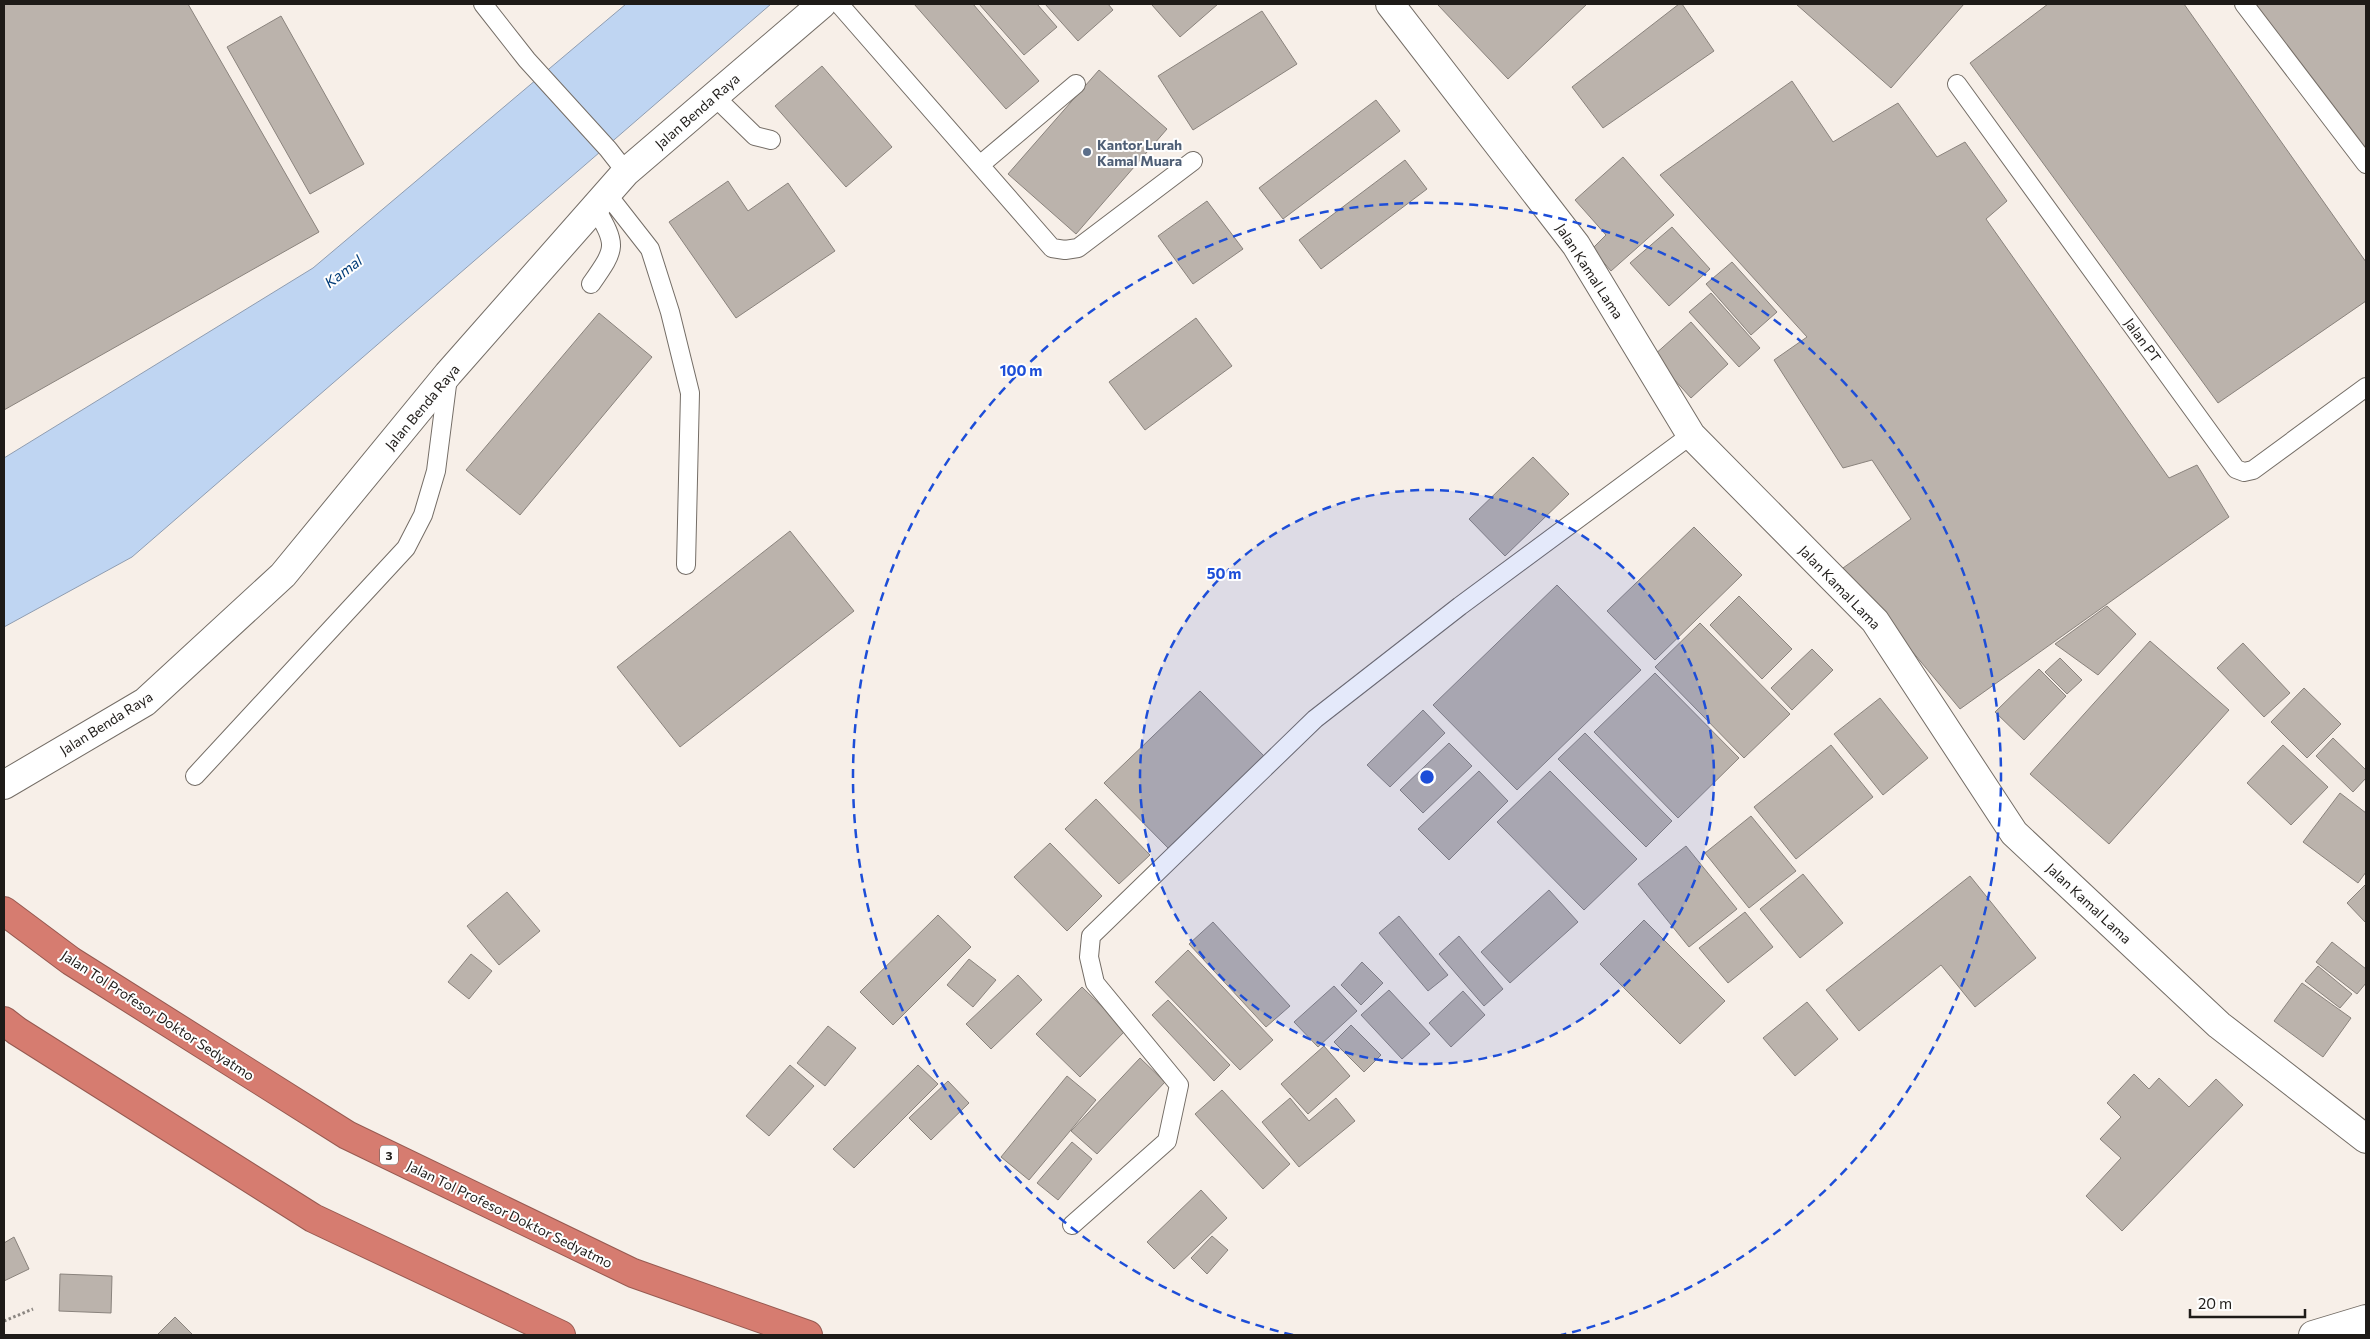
<svg xmlns="http://www.w3.org/2000/svg" width="2370" height="1339" viewBox="0 0 2370 1339" font-family="Commissioner,sans-serif">
  <style>
    .water { fill: #bfd5f2; stroke: #8f9db1 }
    .building { fill: #bbb3ac; stroke: #8a837d }
    .lines { fill: none; stroke-linecap: round; stroke-linejoin: round }
    .lane-casing { stroke: #746d66; stroke-width: 20 }
    .street-casing { stroke: #746d66; stroke-width: 30 }
    .secondary-casing { stroke: #746d66; stroke-width: 30 }
    .highway-casing { stroke: #965a51; stroke-width: 30 }
    .path { stroke: #8b8681; stroke-width: 3; stroke-dasharray: 2.5 2.5; stroke-linecap: butt }
    .lane { stroke: #fff; stroke-width: 18 }
    .street { stroke: #fff; stroke-width: 28 }
    .secondary { stroke: #fff; stroke-width: 28 }
    .highway { stroke: #d67c70; stroke-width: 28 }
    .ring { fill: none; stroke: #1d4ed8; stroke-width: 2.5; stroke-dasharray: 9 6 }
    .service-dot { fill: #5c6f8a; stroke: #fefefe; stroke-width: 2 }
    .labels { text-anchor: middle; dominant-baseline: central; stroke-width: 4; stroke-linejoin: round; paint-order: stroke }
    .shield { fill: #fefefe; stroke: #615f5d; stroke-width: 1 }
    .shield-label { font-size: 12px; font-weight: bold; fill: #1e1b18 }
    .street-label { font-size: 14px; fill: #1e1b18; stroke: #fefefe }
    .service-label { font-size: 14px; font-weight: bold; fill: #4e5e75; stroke: #fefefe; text-anchor: start }
    .water-label { font-size: 15px; font-style: italic; fill: #003c78; stroke: #fefefe }
    .centre { fill: #1d4ed8; stroke: #fefefe; stroke-width: 2.5 }
    .ring-label { font-size: 15px; text-anchor: middle; font-weight: bold; fill: #1d4ed8; stroke: #fefefe; stroke-width: 4; stroke-linejoin: round; paint-order: stroke }
  </style>
  <rect width="100%" height="100%" fill="#f7efe8"/>
  <path class="water" d="M626 4H771L132 557 4 627V458L313 268Z"/>
  <path class="building" d="M4 4H188L319 232 4 410Z
    M914 4H973L1039 81 1006 109Z
    M979 4H1037L1057 27 1024 55Z
    M1045 4H1108L1113 10 1078 41Z
    M1153 4H1218L1180 37 1152 5Z
    M1439 4H1587L1508 79 1438 5Z
    M1679 4H1682L1714 51 1603 128 1572 87Z
    M1796 4H1964L1891 88Z
    M2048 4H2184L2366 262V301L2218 403 1970 63Z
    M2252 4H2366V157Z
    M1262 11 1297 64 1193 130 1158 76Z
    M281 16 364 164 310 194 227 47Z
    M822 66 892 147 846 187 775 106Z
    M1099 70 1167 129 1076 234 1008 174Z
    M1792 81 1833 142 1898 103 1937 157 1965 142 2007 201 1986 219 2169 478 2197 465 2229 517 1960 709 1843 568 1911 519 1872 460 1843 468 1774 360 1807 337 1660 175Z
    M1376 100 1400 131 1283 219 1259 188Z
    M1623 157 1674 215 1611 271 1592 249 1606 235 1575 200Z
    M1405 160 1427 189 1321 269 1299 240Z
    M728 181 748 211 788 183 835 251 736 318 669 222Z
    M1207 201 1243 249 1193 284 1158 236Z
    M1672 227 1710 269 1669 306 1630 263Z
    M1732 262 1777 312 1751 335 1706 284Z
    M1711 293 1760 348 1739 367 1689 312Z
    M599 313 652 357 520 515 466 470Z
    M1196 318 1232 366 1145 430 1109 382Z
    M1691 322 1728 364 1691 398 1653 356Z
    M1533 457 1569 494 1505 556 1469 519Z
    M1694 527 1742 575 1655 660 1607 611Z
    M790 531 854 611 680 747 617 667Z
    M1557 585 1641 670 1517 790 1433 705Z
    M1739 596 1792 649 1762 679 1710 625Z
    M2107 606 2136 634 2098 675 2055 644Z
    M1700 623 1790 714 1744 758 1655 667Z
    M2150 641 2229 710 2109 844 2030 774Z
    M2243 643 2290 693 2264 717 2217 668Z
    M1812 649 1833 670 1792 710 1771 688Z
    M2060 658 2082 680 2067 694 2045 672Z
    M2039 669 2066 696 2024 740 1995 712Z
    M1655 673 1739 758 1678 818 1594 732Z
    M2304 688 2341 724 2307 758 2271 722Z
    M1200 691 1266 758 1171 851 1104 783Z
    M1880 698 1928 758 1883 795 1834 734Z
    M1423 710 1445 733 1390 787 1367 765Z
    M1585 733 1672 821 1646 847 1558 759Z
    M2333 738 2366 770V778L2353 792 2316 756Z
    M1449 743 1472 766 1423 813 1400 790Z
    M1831 745 1873 797 1796 859 1754 807Z
    M2283 745 2328 787 2291 825 2247 783Z
    M1479 771 1508 801 1449 860 1418 829Z
    M1550 771 1637 859 1584 910 1497 822Z
    M2340 793 2366 813V872L2358 883 2303 842Z
    M1096 799 1150 855 1119 884 1065 829Z
    M1751 816 1796 871 1749 908 1705 853Z
    M1050 843 1102 896 1067 931 1014 877Z
    M1686 846 1737 909 1689 947 1638 884Z
    M1803 874 1843 923 1800 958 1760 909Z
    M1970 876 2036 958 1975 1007 1941 965 1859 1031 1826 990Z
    M2366 884V923L2347 903Z
    M1549 890 1578 922 1510 983 1481 952Z
    M507 892 540 931 499 965 467 926Z
    M1745 912 1773 947 1728 983 1699 948Z
    M938 915 971 947 893 1025 860 992Z
    M1399 916 1448 975 1428 991 1379 933Z
    M1644 920 1725 1001 1680 1044 1600 964Z
    M1213 922 1290 1006 1266 1027 1189 944Z
    M1459 936 1503 989 1484 1006 1439 954Z
    M2332 942 2366 969V983L2357 994 2316 962Z
    M1188 950 1273 1040 1240 1070 1155 982Z
    M471 954 492 971 469 999 448 982Z
    M969 959 996 980 973 1007 947 985Z
    M1362 962 1383 983 1361 1005 1341 985Z
    M2318 966 2352 994 2340 1008 2305 981Z
    M1018 975 1042 1000 991 1049 966 1024Z
    M2302 983 2351 1018 2323 1057 2274 1021Z
    M1334 986 1357 1011 1318 1047 1294 1022Z
    M1082 987 1126 1030 1080 1077 1036 1034Z
    M1389 990 1430 1034 1402 1059 1361 1015Z
    M1463 991 1485 1015 1451 1047 1429 1023Z
    M1168 1000 1230 1065 1214 1081 1152 1015Z
    M1807 1002 1838 1039 1795 1076 1763 1038Z
    M1351 1025 1381 1055 1364 1072 1334 1042Z
    M828 1026 856 1048 825 1086 797 1063Z
    M1324 1046 1350 1076 1308 1114 1281 1084Z
    M1140 1058 1165 1082 1097 1154 1071 1131Z
    M790 1065 814 1086 769 1136 746 1116Z
    M918 1065 938 1084 854 1168 833 1149Z
    M2134 1074 2149 1089 2159 1078 2189 1107 2216 1079 2243 1105 2122 1231 2086 1196 2121 1158 2100 1139 2121 1117 2107 1103Z
    M1067 1076 1096 1100 1029 1180 1001 1157Z
    M948 1081 969 1103 931 1140 909 1118Z
    M1222 1090 1290 1164 1263 1189 1195 1114Z
    M1290 1098 1309 1121 1336 1098 1355 1121 1299 1167 1262 1122Z
    M1072 1142 1092 1159 1058 1200 1037 1183Z
    M1201 1190 1227 1218 1174 1269 1147 1242Z
    M1212 1236 1228 1250 1207 1274 1191 1258Z
    M14 1237 29 1269 4 1281V1243Z
    M60 1274 112 1276 111 1313 59 1311Z
    M175 1317 193 1335H157Z"/>
  <g class="lines">
    <defs>
      <path id="lane" d="M483 4 527 60 608 149 626 172
        M839 4 1052 248 1065 250 1078 248 1193 161
        M2244 4 2366 164
        M1957 84 2236 469 2244 472 2253 470 2366 387
        M714 96 755 136 771 140
        M980 165 1076 84
        M607 194 650 249 670 312 690 393 686 565
        M591 284C617 247 617 246 595 207
        M195 776 406 548 423 515 436 471 448 377
        M1072 1225 1167 1141 1179 1085 1095 983 1089 957 1091 936 1315 719 1460 606 1691 435"/>
      <path id="street" d="M1390 4 1576 245 1691 435 1875 621 2014 833 2219 1025 2366 1139
        M2313 1335 2366 1319"/>
      <path id="secondary" d="M4 785 145 702 283 575 448 374 626 172 822 4"/>
      <path id="highway" d="M4 911 71 961 347 1135 633 1273 808 1335
        M4 1021 17 1031 313 1218 561 1335"/>
    </defs>
    <use href="#lane" class="lane-casing"/>
    <use href="#street" class="street-casing"/>
    <use href="#secondary" class="secondary-casing"/>
    <use href="#highway" class="highway-casing"/>
    <path class="path" d="M4 1321 33 1309"/>
    <use href="#lane" class="lane"/>
    <use href="#street" class="street"/>
    <use href="#secondary" class="secondary"/>
    <use href="#highway" class="highway"/>
  </g>
  <circle cx="1427" cy="777" r="287" fill="#1d4ed8" fill-opacity=".12"/>
  <g class="ring">
    <circle cx="1427" cy="777" r="287"/>
    <path d="M1293 1335A574 574 0 1 1 1561 1335"/>
  </g>
  <circle class="service-dot" cx="1087" cy="152" r="5"/>
  <g class="labels">
    <rect class="shield" x="380" y="1145.5" width="18" height="19" rx="4"/>
    <g class="shield-label">
      <text x="389" y="1155">3</text>
    </g>
    <g class="street-label">
      <text transform="translate(697 111) rotate(-41)">Jalan Benda Raya</text>
      <text transform="translate(1590 271) rotate(57)">Jalan Kamal Lama</text>
      <text transform="translate(2143 340) rotate(54)">Jalan PT</text>
      <text transform="translate(422 407) rotate(-50)">Jalan Benda Raya</text>
      <text transform="translate(1840 587) rotate(46)">Jalan Kamal Lama</text>
      <text transform="translate(106 723) rotate(-32)">Jalan Benda Raya</text>
      <text transform="translate(2089 903) rotate(43)">Jalan Kamal Lama</text>
      <text transform="translate(158 1015) rotate(33)">Jalan Tol Profesor Doktor Sedyatmo</text>
      <text transform="translate(510 1214) rotate(26)">Jalan Tol Profesor Doktor Sedyatmo</text>
    </g>
    <g class="service-label">
      <text x="1097" y="144">Kantor Lurah<tspan x="1097" dy="16">Kamal Muara</tspan></text>
    </g>
    <g class="water-label">
      <text transform="translate(343 271) rotate(-37)">Kamal</text>
    </g>
  </g>
  <circle cx="1427" cy="777" r="8" class="centre"/>
  <g class="ring-label">
    <text x="1021" y="376">100 m</text>
    <text x="1224" y="579">50 m</text>
  </g>
  <rect width="2370" height="1339" fill="none" stroke="#1e1b18" stroke-width="10"/>
  <path d="M2190 1309v8h115v-8" fill="none" stroke="#1e1b18" stroke-width="2.5"/>
  <text x="2198" y="1309" font-size="15" fill="#1e1b18" stroke="#fefefe" stroke-width="4" paint-order="stroke">20 m</text>
</svg>
